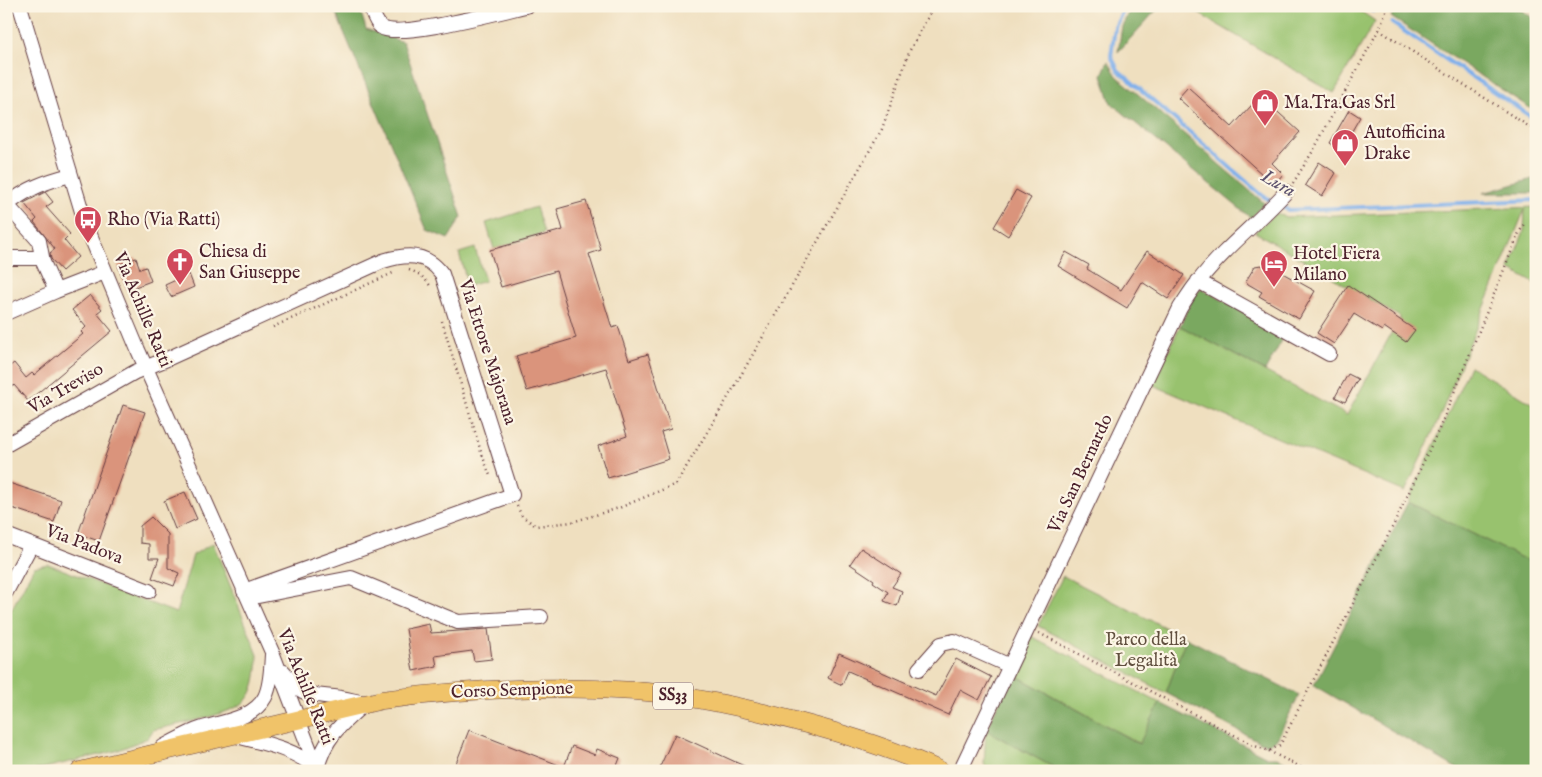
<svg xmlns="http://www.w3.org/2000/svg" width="1542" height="777" viewBox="0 0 1542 777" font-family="'IM FELL English',serif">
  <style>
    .green { fill: #98c26e; stroke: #71704c }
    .forest { fill: #7aa861; stroke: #626446 }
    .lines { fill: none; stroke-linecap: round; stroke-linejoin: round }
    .stream { stroke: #80b0eb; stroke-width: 4 }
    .building { fill: #da947c }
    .minor-casing { stroke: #633c41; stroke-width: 16 }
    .major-casing { stroke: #633c41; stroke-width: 19 }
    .path { stroke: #633c41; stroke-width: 2.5; stroke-dasharray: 1 4; stroke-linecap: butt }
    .minor { stroke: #fff; stroke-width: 14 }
    .major { stroke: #f0c369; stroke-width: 18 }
    .labels { text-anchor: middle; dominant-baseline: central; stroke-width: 4.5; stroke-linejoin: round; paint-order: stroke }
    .shield { fill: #fcf5e5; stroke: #7f5f63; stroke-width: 1 }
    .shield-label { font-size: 16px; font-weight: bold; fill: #4a1f2b }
    .poi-label { font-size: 18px; fill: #4a1f2b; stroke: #fcf5e5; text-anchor: start }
    .street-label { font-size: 18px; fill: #4a1f2b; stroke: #fcf5e5 }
    .park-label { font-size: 18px; fill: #61503f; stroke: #fcf5e5 }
    .water-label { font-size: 19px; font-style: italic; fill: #5d526e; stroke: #fcf5e5 }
  </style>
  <rect width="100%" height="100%" fill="#fcf5e5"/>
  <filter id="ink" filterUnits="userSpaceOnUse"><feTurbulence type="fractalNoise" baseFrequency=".02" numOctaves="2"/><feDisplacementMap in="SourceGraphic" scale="10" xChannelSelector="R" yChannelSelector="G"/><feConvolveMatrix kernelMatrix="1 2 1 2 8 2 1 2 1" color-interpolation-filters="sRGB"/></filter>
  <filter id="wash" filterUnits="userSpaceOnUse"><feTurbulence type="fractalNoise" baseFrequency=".0096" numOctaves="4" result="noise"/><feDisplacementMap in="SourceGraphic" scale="20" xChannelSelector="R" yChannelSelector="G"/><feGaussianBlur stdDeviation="1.12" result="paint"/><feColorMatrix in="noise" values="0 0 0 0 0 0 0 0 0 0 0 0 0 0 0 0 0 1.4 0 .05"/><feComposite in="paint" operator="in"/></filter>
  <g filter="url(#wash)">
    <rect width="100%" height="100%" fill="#efdfbf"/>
    <path class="green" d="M1186 6H1353L1375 21 1334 93Z
      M536 207 544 233 494 249 486 223Z
      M1536 207V284L1509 269 1524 231 1525 209 1437 423 1405 492 1153 385 1180 326 1347 415 1392 332 1406 342 1414 330 1400 320V317L1255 232 1275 213 1286 217Z
      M475 248 485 281 468 286 459 253Z
      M1470 366 1536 406V565L1408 502Z
      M213 543 258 655C257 671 256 693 243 703 229 715 174 725 153 730L148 738 116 751 32 771H6V626L9 614 34 567 48 564 176 613 193 555Z
      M1063 576 1186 638 1166 693 1038 626Z
      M1031 636 1160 703 1140 744 1013 674Z
      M986 730 1060 771H988L984 764Z"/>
    <path class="forest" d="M333 6H359L366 29 403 42 462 217 448 239 427 230Z
      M1132 6H1160L1118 52 1122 26Z
      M1396 6H1515L1536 20V112L1391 17Z
      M1108 61 1117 76 1264 203 1251 218 1111 103 1102 75Z
      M1536 178V193H1483Z
      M1201 288 1285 335 1265 371 1180 326 1194 296Z
      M1408 502 1536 565V771H1461L1314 685Z
      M1186 638 1299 695 1277 739 1268 744 1260 742 1166 693Z
      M1013 674 1139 744 1160 703 1267 757H1277L1302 771H1060L986 730Z"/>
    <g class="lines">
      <path class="stream" d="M1125 6 1115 27 1111 56 1118 70 1263 196 1288 210 1536 200
        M1365 6 1373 11
        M1392 23 1536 120"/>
    </g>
    <g id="blocks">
      <path class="building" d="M1188 87 1232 127 1260 96 1300 132 1272 163 1283 174 1274 185 1178 98Z
        M1349 110 1360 117 1341 150 1330 143Z
        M1319 162 1336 173 1322 196 1305 185Z
        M1016 190 1031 198 1008 236 994 227Z
        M45 192 53 202 46 207 70 234 64 240 78 257 62 271 51 259 50 253 55 249 34 222 37 219 24 203Z
        M586 201 601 250 589 254 612 328 618 326 629 360 648 354 671 429 661 432 669 459 608 478 598 446 627 436 606 368 527 391 516 356 576 338 556 271 501 287 490 250 563 230 557 209Z
        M1147 251 1184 275 1168 299 1142 282 1127 308 1058 266 1066 252 1089 265 1087 269 1121 290Z
        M136 258 140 269 146 267 151 281 127 290 118 265Z
        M1261 265 1274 272 1275 269 1315 291 1299 319 1259 296 1262 292 1248 284 1246 281 1255 266Z
        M189 274 194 287 171 297 165 285Z
        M1348 285 1415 330 1406 342 1384 327 1382 331 1354 314 1334 344 1317 333Z
        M90 295 102 309 97 313 112 331 28 401 14 385 6 391V369L14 363 26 378 32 373 34 375 83 334 81 332 86 327 72 310Z
        M1348 374 1358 379 1345 402 1335 397Z
        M123 405 145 412 99 541 78 534Z
        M6 482 61 500 54 522 6 506Z
        M185 492 197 519 175 529 164 501Z
        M151 517 168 534V568L179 573 174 586 152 578 159 558H149V544L140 543V526Z
        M861 548 901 574 892 587 902 591 897 606 884 601 888 592 873 582 874 580 850 564Z
        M429 624 431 633 488 629 492 659 474 661 472 651 435 656 437 666 413 671 406 629Z
        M839 653 936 696 956 659 991 677 979 700 960 690 948 715 848 671 842 685 828 678Z
        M469 730 564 767 572 746 595 755 597 749 620 758 615 771H453Z
        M675 734 755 771H658Z"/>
    </g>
  </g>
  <g filter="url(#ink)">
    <use href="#blocks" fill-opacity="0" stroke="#633c41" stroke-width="1"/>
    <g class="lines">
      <defs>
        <path id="minor" d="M20 6 86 225 138 350 272 652 318 771
          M370 6C373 13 375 22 381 27 397 40 502 11 526 6
          M7 205 39 241 43 262 56 291
          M6 206C25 189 47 181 71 175
          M6 258H42
          M1198 281 1329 354
          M6 313 56 291 105 272
          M6 445 135 372 167 359 383 261C406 254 426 252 442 274L512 495 244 591
          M6 535 149 591
          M6 592 31 545
          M248 598 351 578 458 622 541 617
          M919 669 941 644 954 641 1010 666
          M284 672C301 696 307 694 334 697 344 698 354 701 365 703
          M236 736C264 743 295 749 317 769
          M163 747C174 741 185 735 197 730 219 722 253 720 265 697 271 685 271 669 272 655
          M317 769C324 739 340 725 363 705
          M960 771 1180 308C1186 299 1191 290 1198 282 1223 249 1258 223 1286 192"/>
        <path id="major" d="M80 771 382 700C466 689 551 685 635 691 689 695 743 707 795 721 845 734 894 749 941 771"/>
      </defs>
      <use href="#minor" class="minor-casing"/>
      <use href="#major" class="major-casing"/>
      <path class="path" d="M1379 30 1536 131
        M1293 183 1313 151 1379 29 1388 6
        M409 270C419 273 425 278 431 287
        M442 321 481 452 491 478
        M273 327 393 273
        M517 506 522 516 536 526 572 522 619 508 676 484 733 389 882 129 910 50 934 6
        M1039 633 1255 746 1269 751 1280 745 1394 524 1440 427 1518 235 1525 222
        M1269 751 1308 771"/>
      <use href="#minor" class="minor"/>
      <use href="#major" class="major"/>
    </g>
  </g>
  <defs>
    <symbol id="shop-pin" viewBox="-11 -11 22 30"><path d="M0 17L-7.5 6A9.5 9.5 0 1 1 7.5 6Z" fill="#d1495b" stroke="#fcf5e5"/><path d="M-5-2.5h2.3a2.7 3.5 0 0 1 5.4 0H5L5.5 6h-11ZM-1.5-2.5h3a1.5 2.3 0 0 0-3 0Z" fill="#fff"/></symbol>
    <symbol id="bus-pin" viewBox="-11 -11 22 30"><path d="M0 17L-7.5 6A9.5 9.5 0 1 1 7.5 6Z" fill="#d1495b" stroke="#fcf5e5"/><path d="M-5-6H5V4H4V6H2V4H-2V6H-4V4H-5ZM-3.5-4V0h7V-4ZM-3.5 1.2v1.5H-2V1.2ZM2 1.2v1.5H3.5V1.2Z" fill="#fff"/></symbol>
    <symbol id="church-pin" viewBox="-11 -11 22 30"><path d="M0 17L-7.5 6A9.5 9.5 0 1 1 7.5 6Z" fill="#d1495b" stroke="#fcf5e5"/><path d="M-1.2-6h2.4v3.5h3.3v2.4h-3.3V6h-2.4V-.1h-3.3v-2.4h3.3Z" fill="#fff"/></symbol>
    <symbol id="hotel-pin" viewBox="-11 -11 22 30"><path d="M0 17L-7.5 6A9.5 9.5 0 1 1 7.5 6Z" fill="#d1495b" stroke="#fcf5e5"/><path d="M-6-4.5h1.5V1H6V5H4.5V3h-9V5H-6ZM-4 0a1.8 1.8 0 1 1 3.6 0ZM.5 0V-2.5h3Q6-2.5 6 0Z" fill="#fff"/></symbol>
  </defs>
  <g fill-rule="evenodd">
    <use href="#shop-pin" x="1249" y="87" width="32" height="43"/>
    <use href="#shop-pin" x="1329" y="127" width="32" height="43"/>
    <use href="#bus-pin" x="72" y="204" width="32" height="43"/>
    <use href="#church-pin" x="164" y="246" width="32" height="43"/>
    <use href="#hotel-pin" x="1258" y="248" width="32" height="43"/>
  </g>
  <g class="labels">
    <rect class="shield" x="653" y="682.5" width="40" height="27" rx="4"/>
    <g class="shield-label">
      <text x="673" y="696">SS33</text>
    </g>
    <g class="poi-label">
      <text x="1284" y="103">Ma.Tra.Gas Srl</text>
      <text x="1364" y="133">Autofficina<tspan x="1364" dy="21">Drake</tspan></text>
      <text x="107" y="220">Rho (Via Ratti)</text>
      <text x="199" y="252">Chiesa di<tspan x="199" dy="21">San Giuseppe</tspan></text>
      <text x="1293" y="254">Hotel Fiera<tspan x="1293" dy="21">Milano</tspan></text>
    </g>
    <g class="street-label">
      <text transform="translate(142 310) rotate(67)">Via Achille Ratti</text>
      <text transform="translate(487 352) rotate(72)">Via Ettore Majorana</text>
      <text transform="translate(66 389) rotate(-30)">Via Treviso</text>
      <text transform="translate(1081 474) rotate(-65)">Via San Bernardo</text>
      <text transform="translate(84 545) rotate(21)">Via Padova</text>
      <text transform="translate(305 687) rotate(68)">Via Achille Ratti</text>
      <text transform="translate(512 691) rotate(-2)">Corso Sempione</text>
    </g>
    <g class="park-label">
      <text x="1146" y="640">Parco della<tspan x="1146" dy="21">Legalità</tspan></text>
    </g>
    <g class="water-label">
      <text transform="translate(1278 184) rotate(30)">Lura</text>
    </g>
  </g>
  <rect width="1542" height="777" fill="none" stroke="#fcf5e5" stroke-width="25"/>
</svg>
